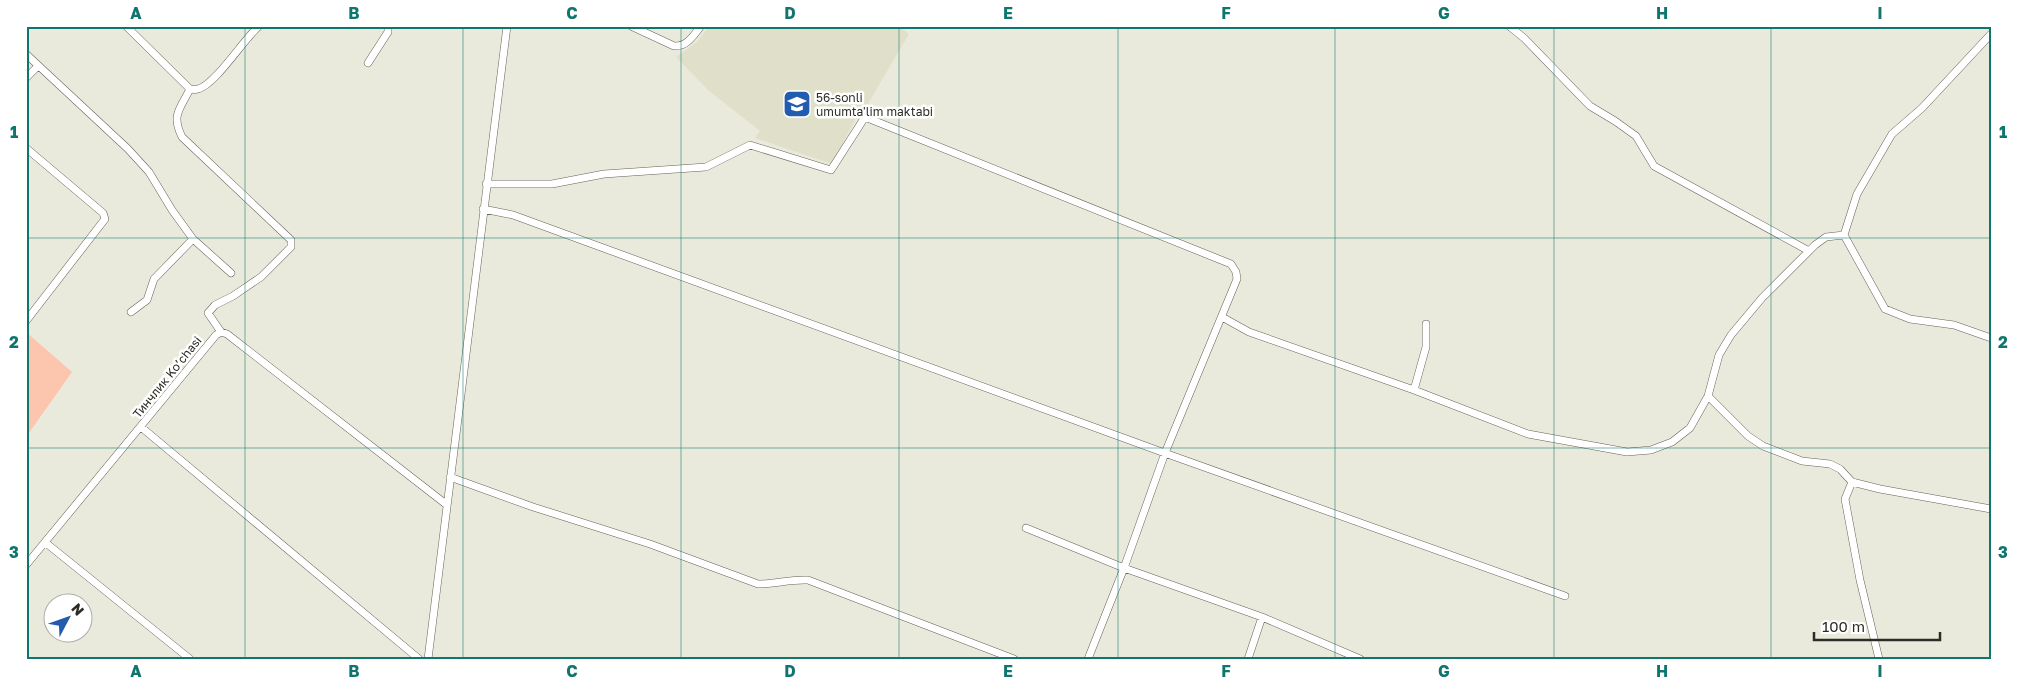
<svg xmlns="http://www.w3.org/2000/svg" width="2017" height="685" viewBox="0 0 2017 685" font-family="'Golos Text',sans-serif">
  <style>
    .built { fill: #e0dfca }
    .green { fill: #fcc5ad }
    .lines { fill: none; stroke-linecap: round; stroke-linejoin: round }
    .street-casing { stroke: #636356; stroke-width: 8 }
    .street { stroke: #fff; stroke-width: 7 }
    .grid { fill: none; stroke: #0f766e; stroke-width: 1; stroke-opacity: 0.55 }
    .labels { text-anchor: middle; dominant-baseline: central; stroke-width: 5; stroke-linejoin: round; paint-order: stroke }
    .poi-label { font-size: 12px; fill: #2c2c26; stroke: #fff; text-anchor: start }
    .street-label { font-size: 12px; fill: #2c2c26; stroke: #fff }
    .neatline { fill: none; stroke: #0f766e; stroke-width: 2 }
    .grid-label { font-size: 16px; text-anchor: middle; font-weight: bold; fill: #0f766e }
  </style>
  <rect width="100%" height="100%" fill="#eaeadc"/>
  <path class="built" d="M709 26H898L909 34 859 119 856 118 832 164 755 138 760 131 708 90 676 57 697 42Z"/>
  <path class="green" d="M26 332 72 372 26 437Z"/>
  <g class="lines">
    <defs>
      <path id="street" d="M126 26 190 89C193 89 195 90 198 89 215 85 243 40 259 26
        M631 26 674 46C687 47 693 36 701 26
        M1509 26 1524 38 1590 106 1615 121 1636 136 1654 166 1809 251
        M1991 34 1922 108 1892 134 1857 194 1844 235 1885 309 1910 319 1954 325 1991 338
        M26 54 128 149 149 172 172 210 193 239 231 273
        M368 63 388 32V26
        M26 78 38 66
        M190 89C180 109 171 115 182 137L291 240V247L261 277 233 296 215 305 208 313 221 332
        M26 148 103 213 105 219 26 321
        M486 184H552L604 174 706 167 750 145 831 170 865 117 1231 264 1236 272 1237 279 1165 453 1124 568 1026 528
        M483 209 513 215 1173 456 1565 596
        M131 312 147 300 154 279 193 239
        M1222 317 1249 332 1414 390 1528 434 1627 452 1651 450 1672 442 1690 428 1708 396 1719 355 1731 335 1762 298 1815 245 1826 237 1844 235
        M1414 390 1426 347V324
        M1708 396 1748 436 1763 446 1802 461 1830 464 1840 469 1852 482 1845 499 1860 580 1879 659
        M141 427 419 659
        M450 477 533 507 650 544 758 584C775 584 791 579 808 580L1014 659
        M1852 482 1880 489 1991 509
        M46 543 190 659
        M26 565 216 335 221 332 227 334 447 505
        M428 659 507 26
        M1088 659 1124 568 1262 617 1360 659
        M1248 659 1262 617"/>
    </defs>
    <use href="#street" class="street-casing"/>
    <use href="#street" class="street"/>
  </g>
  <path class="grid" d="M245 26V659M463 26V659M681 26V659M899 26V659M1118 26V659M1335 26V659M1554 26V659M1771 26V659M26 238H1991M26 448H1991"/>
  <defs>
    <symbol id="school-square" viewBox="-11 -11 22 22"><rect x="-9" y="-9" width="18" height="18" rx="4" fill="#215cae" stroke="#fff"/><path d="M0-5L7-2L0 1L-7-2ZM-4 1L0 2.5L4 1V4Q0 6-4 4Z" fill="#fff"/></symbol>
  </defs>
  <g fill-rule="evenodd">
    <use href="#school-square" x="781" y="88" width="32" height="32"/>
  </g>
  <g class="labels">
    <g class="poi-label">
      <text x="816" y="97">56-sonli<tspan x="816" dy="14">umumta'lim maktabi</tspan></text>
    </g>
    <g class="street-label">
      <text transform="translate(167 377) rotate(-51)">Тинчлик Ko’chasi</text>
    </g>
  </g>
  <rect width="2017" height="685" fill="none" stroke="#ffffff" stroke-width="55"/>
  <g transform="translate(68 618) rotate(49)"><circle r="24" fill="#ffffff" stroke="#ababa8"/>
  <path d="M0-4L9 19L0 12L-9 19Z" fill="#215cae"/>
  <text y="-8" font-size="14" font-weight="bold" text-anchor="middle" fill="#2c2c26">N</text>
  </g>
  <path d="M1814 632v8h126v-8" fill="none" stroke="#2c2c26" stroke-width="2.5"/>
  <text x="1822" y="632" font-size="15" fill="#2c2c26" stroke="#ffffff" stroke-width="4" paint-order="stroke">100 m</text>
  <rect x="28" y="28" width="1962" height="630" class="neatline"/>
  <g class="grid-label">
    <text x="136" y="19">A</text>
    <text x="354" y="19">B</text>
    <text x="572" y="19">C</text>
    <text x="790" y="19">D</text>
    <text x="1008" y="19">E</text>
    <text x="1226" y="19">F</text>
    <text x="1444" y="19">G</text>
    <text x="1662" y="19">H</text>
    <text x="1880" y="19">I</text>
    <text x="14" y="138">1</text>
    <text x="2003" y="138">1</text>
    <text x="14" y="348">2</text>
    <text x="2003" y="348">2</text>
    <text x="14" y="558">3</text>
    <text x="2003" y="558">3</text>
    <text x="136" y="677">A</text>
    <text x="354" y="677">B</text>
    <text x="572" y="677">C</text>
    <text x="790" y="677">D</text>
    <text x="1008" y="677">E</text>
    <text x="1226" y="677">F</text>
    <text x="1444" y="677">G</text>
    <text x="1662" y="677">H</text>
    <text x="1880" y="677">I</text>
  </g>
</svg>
